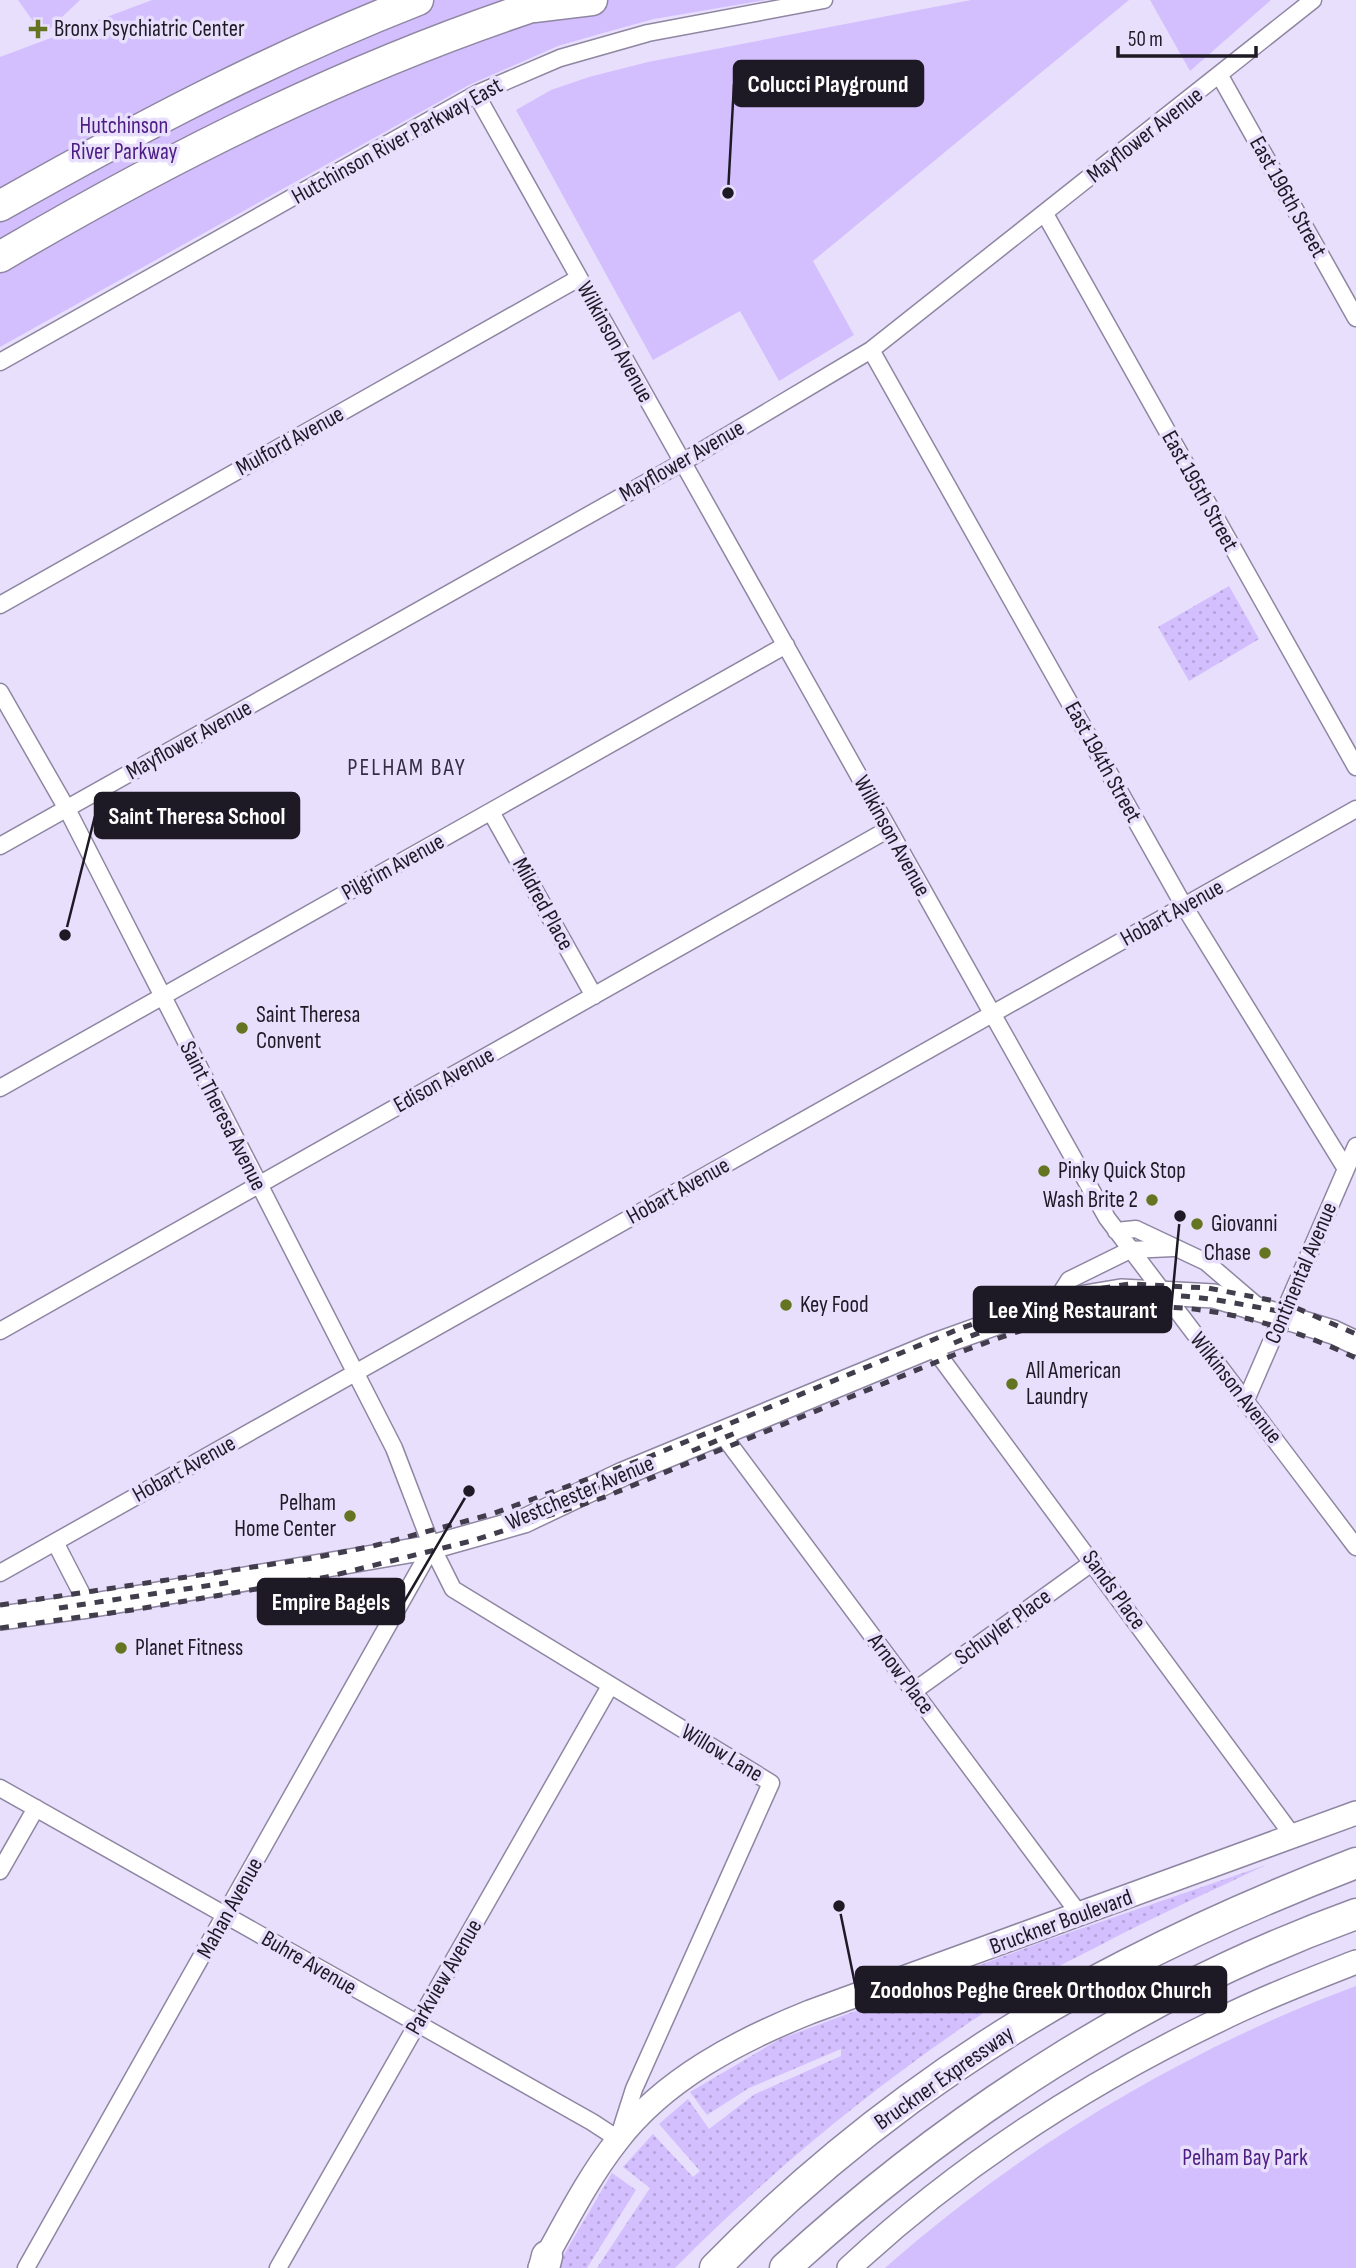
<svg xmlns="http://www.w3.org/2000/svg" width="1356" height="2268" viewBox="0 0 1356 2268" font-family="'Sofia Sans Condensed',sans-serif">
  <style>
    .grass { fill: url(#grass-dots) }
    .park { fill: #d3befe }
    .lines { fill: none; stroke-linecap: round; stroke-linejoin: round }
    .minor-casing { stroke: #8f86a2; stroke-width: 19 }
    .secondary-casing { stroke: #8f86a2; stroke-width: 26 }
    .motorway-casing { stroke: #8f86a2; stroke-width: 33 }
    .minor { stroke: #fff; stroke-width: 16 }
    .secondary { stroke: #fff; stroke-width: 23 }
    .motorway { stroke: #fff; stroke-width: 30 }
    .rail { stroke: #423d4c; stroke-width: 5; stroke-dasharray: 9 9; stroke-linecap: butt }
    .poi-dot { fill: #657421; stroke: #e8dffd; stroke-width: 2.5 }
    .labels { text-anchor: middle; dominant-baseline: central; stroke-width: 7; stroke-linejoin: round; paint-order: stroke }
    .poi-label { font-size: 23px; fill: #1e1a25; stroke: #e8dffd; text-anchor: start }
    .park-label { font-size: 23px; fill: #4d1d83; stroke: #e8dffd }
    .street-label { font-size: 23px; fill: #1e1a25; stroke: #e8dffd }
    .neighbourhood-label { font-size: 24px; letter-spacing: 2px; fill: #352e45; stroke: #e8dffd }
    .leader { fill: none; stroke: #1e1a25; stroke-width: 2.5 }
    .callout-dot { fill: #1e1a25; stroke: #e8dffd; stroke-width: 2.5 }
    .callout { fill: #1e1a25; stroke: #1e1a25; stroke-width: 2.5 }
    .callout-label { font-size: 24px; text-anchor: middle; font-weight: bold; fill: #fff }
  </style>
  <defs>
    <pattern id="grass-dots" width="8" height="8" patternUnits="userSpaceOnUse" patternTransform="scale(1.75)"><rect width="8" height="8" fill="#d3befe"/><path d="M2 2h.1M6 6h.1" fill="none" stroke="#b5a3da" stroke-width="1.8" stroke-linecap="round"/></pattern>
  </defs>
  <rect width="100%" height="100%" fill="#e8dffd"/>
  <path class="grass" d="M1229 586 1259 639 1189 681 1158 627Z
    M1266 1865C1213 1890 1160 1914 1108 1941 1088 1952 1067 1961 1047 1973 911 2055 787 2155 675 2268H597L650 2188 623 2167 653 2134 693 2177 700 2171 659 2124 688 2099 709 2129 755 2094 841 2056V2049L749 2088 707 2115 690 2092 780 2039 1042 1942Z
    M612 2173 636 2190 587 2268H556Z"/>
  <path class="park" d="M18 0H80L43 35Z
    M152 0H766L654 19 603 33 558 46 469 85 0 347V57Z
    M971 0H1129L813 261 854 335 779 381 740 311 653 360 516 110 551 90 589 77 648 62Z
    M1150 0H1271L1190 71Z
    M1356 1986V2268H885C1022 2147 1184 2050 1356 1986Z"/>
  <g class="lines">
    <defs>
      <path id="minor" d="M1220 76 1356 318
        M476 94 1107 1218 1356 1547
        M1045 214 1356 767
        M871 350 1184 906 1346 1169
        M0 362 476 94 560 58 648 33 824 0
        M0 605 579 278
        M0 692 67 809 394 1448 432 1547 453 1589 771 1783 634 2089 618 2139 592 2122 0 1788
        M491 812 594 996
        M0 846 683 462 871 350 1313 0
        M0 1088 786 645
        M1116 1231 1136 1229 1206 1262 1255 1304
        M1055 1302 1069 1280 1130 1250 1173 1248
        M0 1331 887 830
        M932 1346 1293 1836
        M1246 1400 1356 1146
        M722 1434 1080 1915
        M55 1542 88 1606
        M0 1573 1356 809
        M914 1691 1093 1562
        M0 1871 36 1808
        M26 2268 432 1547
        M278 2268 610 1686"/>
      <path id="secondary" d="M0 1618 88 1606 432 1547 524 1521 623 1474 932 1346 1055 1302 1121 1291 1214 1296 1333 1332 1356 1343
        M540 2268C564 2226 587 2179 617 2141 664 2079 740 2040 810 2012L1356 1813
        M849 2268C958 2167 1085 2084 1219 2020 1263 1998 1310 1980 1356 1962"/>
      <path id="motorway" d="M534 7 592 0
        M0 206C136 129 272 57 418 0
        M0 257C175 154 359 62 553 0
        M544 2268 547 2256
        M715 2268C834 2146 975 2042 1128 1964 1202 1926 1278 1893 1356 1863
        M785 2268C951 2116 1143 1991 1356 1914"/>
    </defs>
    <use href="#minor" class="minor-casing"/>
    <use href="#secondary" class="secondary-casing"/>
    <use href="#motorway" class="motorway-casing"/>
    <use href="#minor" class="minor"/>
    <use href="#secondary" class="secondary"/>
    <use href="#motorway" class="motorway"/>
    <path class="rail" d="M954 1343C1030 1311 1111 1288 1193 1297 1222 1300 1250 1306 1278 1311
      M692 1451 740 1431
      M565 1501 653 1467
      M0 1605 313 1558 373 1546 492 1514 651 1456 959 1329 1037 1301 1068 1293 1130 1284 1208 1288 1285 1303 1356 1334
      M59 1608 232 1582
      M0 1628 132 1610 327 1577 475 1540 602 1498 966 1350C1012 1333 1057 1317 1106 1310 1192 1298 1278 1321 1356 1358"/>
  </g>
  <g class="poi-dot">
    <path d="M34.5 18.5h7v7h7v7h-7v7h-7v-7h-7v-7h7z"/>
    <circle cx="242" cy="1028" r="7"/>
    <circle cx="1044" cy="1171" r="7"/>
    <circle cx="1152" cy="1200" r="7"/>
    <circle cx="1197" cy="1224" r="7"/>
    <circle cx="1265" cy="1253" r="7"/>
    <circle cx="786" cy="1305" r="7"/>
    <circle cx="1012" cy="1384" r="7"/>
    <circle cx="350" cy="1516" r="7"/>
    <circle cx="121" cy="1648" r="7"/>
  </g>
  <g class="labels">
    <g class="poi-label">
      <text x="54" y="29">Bronx Psychiatric Center</text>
      <text x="256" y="1015">Saint Theresa<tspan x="256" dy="26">Convent</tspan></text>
      <text x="1058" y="1171">Pinky Quick Stop</text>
      <text x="1138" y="1200" text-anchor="end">Wash Brite 2</text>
      <text x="1211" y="1224">Giovanni</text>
      <text x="1251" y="1253" text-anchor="end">Chase</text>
      <text x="800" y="1305">Key Food</text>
      <text x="1026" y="1371">All American<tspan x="1026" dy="26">Laundry</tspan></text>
      <text x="336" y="1503" text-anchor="end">Pelham<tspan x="336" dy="26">Home Center</tspan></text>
      <text x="135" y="1648">Planet Fitness</text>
    </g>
    <g class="park-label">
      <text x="124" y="126">Hutchinson<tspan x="124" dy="26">River Parkway</tspan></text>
      <text x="1245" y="2158">Pelham Bay Park</text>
    </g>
    <g class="street-label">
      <text transform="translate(1145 135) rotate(-38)">Mayflower Avenue</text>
      <text transform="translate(397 141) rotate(-29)">Hutchinson River Parkway East</text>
      <text transform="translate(1288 197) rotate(61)">East 196th Street</text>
      <text transform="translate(615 342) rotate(61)">Wilkinson Avenue</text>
      <text transform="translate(290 441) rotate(-29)">Mulford Avenue</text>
      <text transform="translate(682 461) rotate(-30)">Mayflower Avenue</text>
      <text transform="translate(1200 491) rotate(61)">East 195th Street</text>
      <text transform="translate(189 740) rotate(-29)">Mayflower Avenue</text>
      <text transform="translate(1103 762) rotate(61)">East 194th Street</text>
      <text transform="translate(892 836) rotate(61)">Wilkinson Avenue</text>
      <text transform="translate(393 867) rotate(-29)">Pilgrim Avenue</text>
      <text transform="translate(543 904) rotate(61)">Mildred Place</text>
      <text transform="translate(1172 913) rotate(-29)">Hobart Avenue</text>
      <text transform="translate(444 1080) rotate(-29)">Edison Avenue</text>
      <text transform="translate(223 1116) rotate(63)">Saint Theresa Avenue</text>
      <text transform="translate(678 1191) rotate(-29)">Hobart Avenue</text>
      <text transform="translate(1301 1273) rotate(-67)">Continental Avenue</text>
      <text transform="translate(1236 1388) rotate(52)">Wilkinson Avenue</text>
      <text transform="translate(184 1469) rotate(-29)">Hobart Avenue</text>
      <text transform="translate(580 1493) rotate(-23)">Westchester Avenue</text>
      <text transform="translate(1114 1590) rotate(54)">Sands Place</text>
      <text transform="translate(1003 1627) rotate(-36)">Schuyler Place</text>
      <text transform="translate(901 1674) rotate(53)">Arnow Place</text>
      <text transform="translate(722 1753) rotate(31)">Willow Lane</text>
      <text transform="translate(230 1908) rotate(-61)">Mahan Avenue</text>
      <text transform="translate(1061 1922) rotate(-20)">Bruckner Boulevard</text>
      <text transform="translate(309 1963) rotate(30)">Buhre Avenue</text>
      <text transform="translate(444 1977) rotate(-60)">Parkview Avenue</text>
      <text transform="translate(944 2078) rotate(-35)">Bruckner Expressway</text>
    </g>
    <g class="neighbourhood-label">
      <text x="407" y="767">PELHAM BAY</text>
    </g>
  </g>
  <path class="leader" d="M728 193L734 84M65 935L95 816M1180 1216L1171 1310M469 1491L404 1602M839 1906L856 1989"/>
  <g class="callout-dot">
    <circle cx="728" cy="193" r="7"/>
    <circle cx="65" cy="935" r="7"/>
    <circle cx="1180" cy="1216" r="7"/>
    <circle cx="469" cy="1491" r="7"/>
    <circle cx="839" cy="1906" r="7"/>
  </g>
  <g class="callout">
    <rect x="734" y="61" width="189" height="45" rx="7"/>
    <rect x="95" y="793" width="204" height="45" rx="7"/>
    <rect x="974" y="1287" width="197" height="45" rx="7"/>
    <rect x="258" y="1579" width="146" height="45" rx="7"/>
    <rect x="856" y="1967" width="370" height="45" rx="7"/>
  </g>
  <g class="callout-label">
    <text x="828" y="92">Colucci Playground</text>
    <text x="197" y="824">Saint Theresa School</text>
    <text x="1073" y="1318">Lee Xing Restaurant</text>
    <text x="331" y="1610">Empire Bagels</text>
    <text x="1041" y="1998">Zoodohos Peghe Greek Orthodox Church</text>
  </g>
  <path d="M1118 46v10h138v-10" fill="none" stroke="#1e1a25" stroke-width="3.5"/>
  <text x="1128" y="46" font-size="21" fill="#1e1a25" stroke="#e8dffd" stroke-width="5" paint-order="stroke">50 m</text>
</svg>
